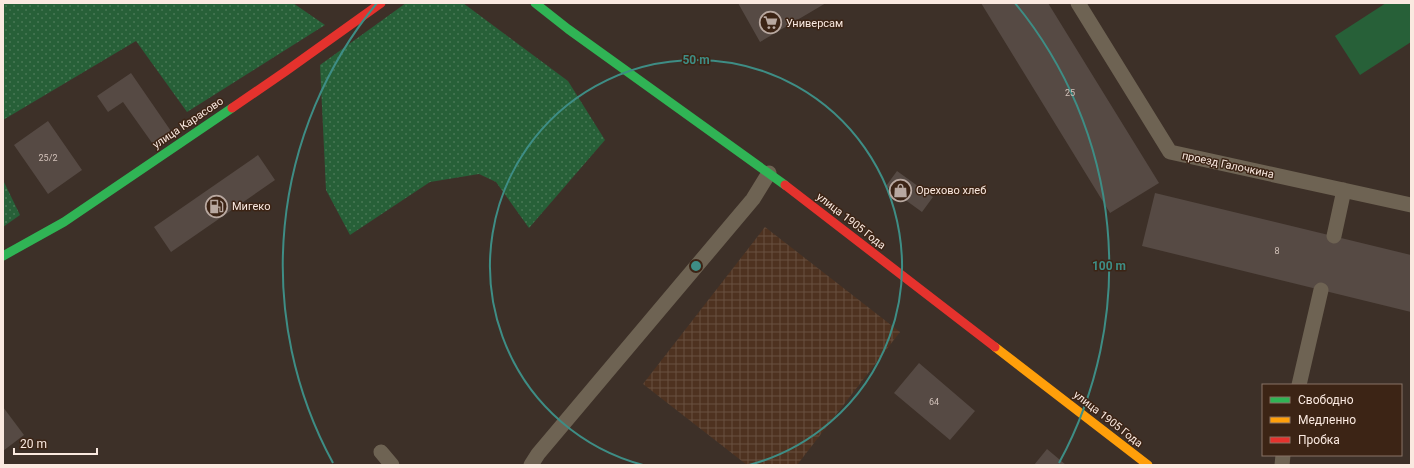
<svg xmlns="http://www.w3.org/2000/svg" width="1414" height="468" viewBox="0 0 1414 468" font-family="Roboto,sans-serif">
  <style>
    .industrial { fill: url(#industrial-grid) }
    .grass { fill: url(#grass-dots) }
    .garden { fill: #276038 }
    .building { fill: #564a44 }
    .lines { fill: none; stroke-linecap: round; stroke-linejoin: round }
    .lane { stroke: #6e6353; stroke-width: 15 }
    .fast { stroke: #30b455; stroke-width: 9 }
    .slow { stroke: #ff9f0a; stroke-width: 9 }
    .jam { stroke: #e5322d; stroke-width: 9 }
    .ring { fill: none; stroke: #3e8d85; stroke-width: 2 }
    .labels { text-anchor: middle; dominant-baseline: central; stroke-width: 3; stroke-linejoin: round; paint-order: stroke }
    .number-label { font-size: 9px; fill: #d1c1b9 }
    .poi-label { font-size: 11px; fill: #fae9e0; stroke: #3c2415; text-anchor: start }
    .street-label { font-size: 11px; fill: #fae9e0; stroke: #3c2415 }
    .centre { fill: #3e8d85; stroke: #3c2415; stroke-width: 2 }
    .ring-label { font-size: 12px; text-anchor: middle; font-weight: bold; fill: #3e8d85; stroke: #3c2415; stroke-width: 3; stroke-linejoin: round; paint-order: stroke }
  </style>
  <defs>
    <pattern id="industrial-grid" width="8" height="8" patternUnits="userSpaceOnUse"><rect width="8" height="8" fill="#4e3220"/><path d="M0 4h8M4 0v8" fill="none" stroke="#685040"/></pattern>
    <pattern id="grass-dots" width="8" height="8" patternUnits="userSpaceOnUse"><rect width="8" height="8" fill="#276038"/><path d="M2 2h.1M6 6h.1" fill="none" stroke="#477754" stroke-width="1.8" stroke-linecap="round"/></pattern>
  </defs>
  <rect width="100%" height="100%" fill="#3d3028"/>
  <path class="industrial" d="M765 227 900 332 797 465H747L643 384Z"/>
  <path class="grass" d="M3 3H293L325 25 187 112 136 41 3 120Z
    M406 3H463L568 81 605 140 529 228 496 182 479 174 430 182 350 235 326 190 320 65Z
    M3 180 20 215 3 227Z"/>
  <path class="garden" d="M1386 3H1411V42L1360 75 1335 36Z"/>
  <path class="building" d="M738 3H826L760 42Z
    M981 3H1048L1159 183 1110 213Z
    M131 73 173 134 155 147 123 102 108 112 97 96Z
    M48 121 82 170 48 194 14 145Z
    M258 155 275 180 171 252 154 227Z
    M897 171 933 197 922 212 886 186Z
    M1155 193 1411 255V312L1142 246Z
    M919 363 975 411 950 440 894 393Z
    M3 407 24 435 3 451Z
    M1047 449 1066 465H1034Z"/>
  <g class="lines">
    <path class="lane" d="M1078 3 1170 152 1411 205
      M1334 236 1344 190
      M1299 385 1321 290
      M381 452 392 465
      M531 465 538 454 753 199 769 173
      M1282 465 1283 455"/>
    <path class="fast" d="M535 3 568 29 785 185
      M3 256 64 222 232 108"/>
    <path class="slow" d="M995 347 1148 465"/>
    <path class="jam" d="M232 108 286 71 381 3
      M785 185 995 347"/>
  </g>
  <g class="ring">
    <path d="M643 465A206 206 0 1 1 749 465"/>
    <path d="M333 463A413 413 0 0 1 377 3M1015 3A413 413 0 0 1 1059 463"/>
  </g>
  <defs>
    <symbol id="supermarket-ring" viewBox="-11 -11 22 22"><circle r="9.5" fill="#3c2415" stroke="#b8a8a0" stroke-width="1.5"/><path d="M-6-5.5h2.5l.6 2H6L4.5 2H-2.5L-4.4-4H-6ZM-1.5 3.2a1.3 1.3 0 1 0 .1 0ZM3 3.2a1.3 1.3 0 1 0 .1 0Z" fill="#b8a8a0"/></symbol>
    <symbol id="shop-ring" viewBox="-11 -11 22 22"><circle r="9.5" fill="#3c2415" stroke="#b8a8a0" stroke-width="1.5"/><path d="M-5-2.5h2.3a2.7 3.5 0 0 1 5.4 0H5L5.5 6h-11ZM-1.5-2.5h3a1.5 2.3 0 0 0-3 0Z" fill="#b8a8a0"/></symbol>
    <symbol id="fuel-ring" viewBox="-11 -11 22 22"><circle r="9.5" fill="#3c2415" stroke="#b8a8a0" stroke-width="1.5"/><path d="M-5.5-6h7V0h2V4h1.3V-2.5L3-4.5l.8-.8L6-3V5H2.5V1h-1V6h-7ZM-4.2-4.7v3.2H.2V-4.7Z" fill="#b8a8a0"/></symbol>
  </defs>
  <g fill-rule="evenodd">
    <use href="#supermarket-ring" x="758" y="10" width="25" height="25"/>
    <use href="#shop-ring" x="888" y="178" width="25" height="25"/>
    <use href="#fuel-ring" x="204" y="194" width="25" height="25"/>
  </g>
  <g class="labels">
    <g class="number-label">
      <text x="1070" y="93">25</text>
      <text x="48" y="158">25/2</text>
      <text x="1277" y="251">8</text>
      <text x="934" y="402">64</text>
    </g>
    <g class="poi-label">
      <text x="786" y="23">Универсам</text>
      <text x="916" y="190">Орехово хлеб</text>
      <text x="232" y="206">Мигеко</text>
    </g>
    <g class="street-label">
      <text transform="translate(188 123) rotate(-34)">улица Карасово</text>
      <text transform="translate(1228 165) rotate(12)">проезд Галочкина</text>
      <text transform="translate(851 221) rotate(38)">улица 1905 Года</text>
      <text transform="translate(1108 419) rotate(38)">улица 1905 Года</text>
    </g>
  </g>
  <circle cx="696" cy="266" r="6" class="centre"/>
  <g class="ring-label">
    <text x="696" y="64">50 m</text>
    <text x="1109" y="270">100 m</text>
  </g>
  <rect width="1414" height="468" fill="none" stroke="#fae9e0" stroke-width="8"/>
  <rect x="1262" y="384" width="140" height="72" fill="#3c2415" stroke="#887366"/>
  <rect x="1270" y="397" width="20" height="6" fill="#30b455" stroke="#887366"/>
  <text x="1298" y="404" font-size="12" fill="#fae9e0">Свободно</text>
  <rect x="1270" y="417" width="20" height="6" fill="#ff9f0a" stroke="#887366"/>
  <text x="1298" y="424" font-size="12" fill="#fae9e0">Медленно</text>
  <rect x="1270" y="437" width="20" height="6" fill="#e5322d" stroke="#887366"/>
  <text x="1298" y="444" font-size="12" fill="#fae9e0">Пробка</text>
  <path d="M14 448v6h83v-6" fill="none" stroke="#fae9e0" stroke-width="2"/>
  <text x="20" y="448" font-size="12" fill="#fae9e0" stroke="#3c2415" stroke-width="3" paint-order="stroke">20 m</text>
</svg>
